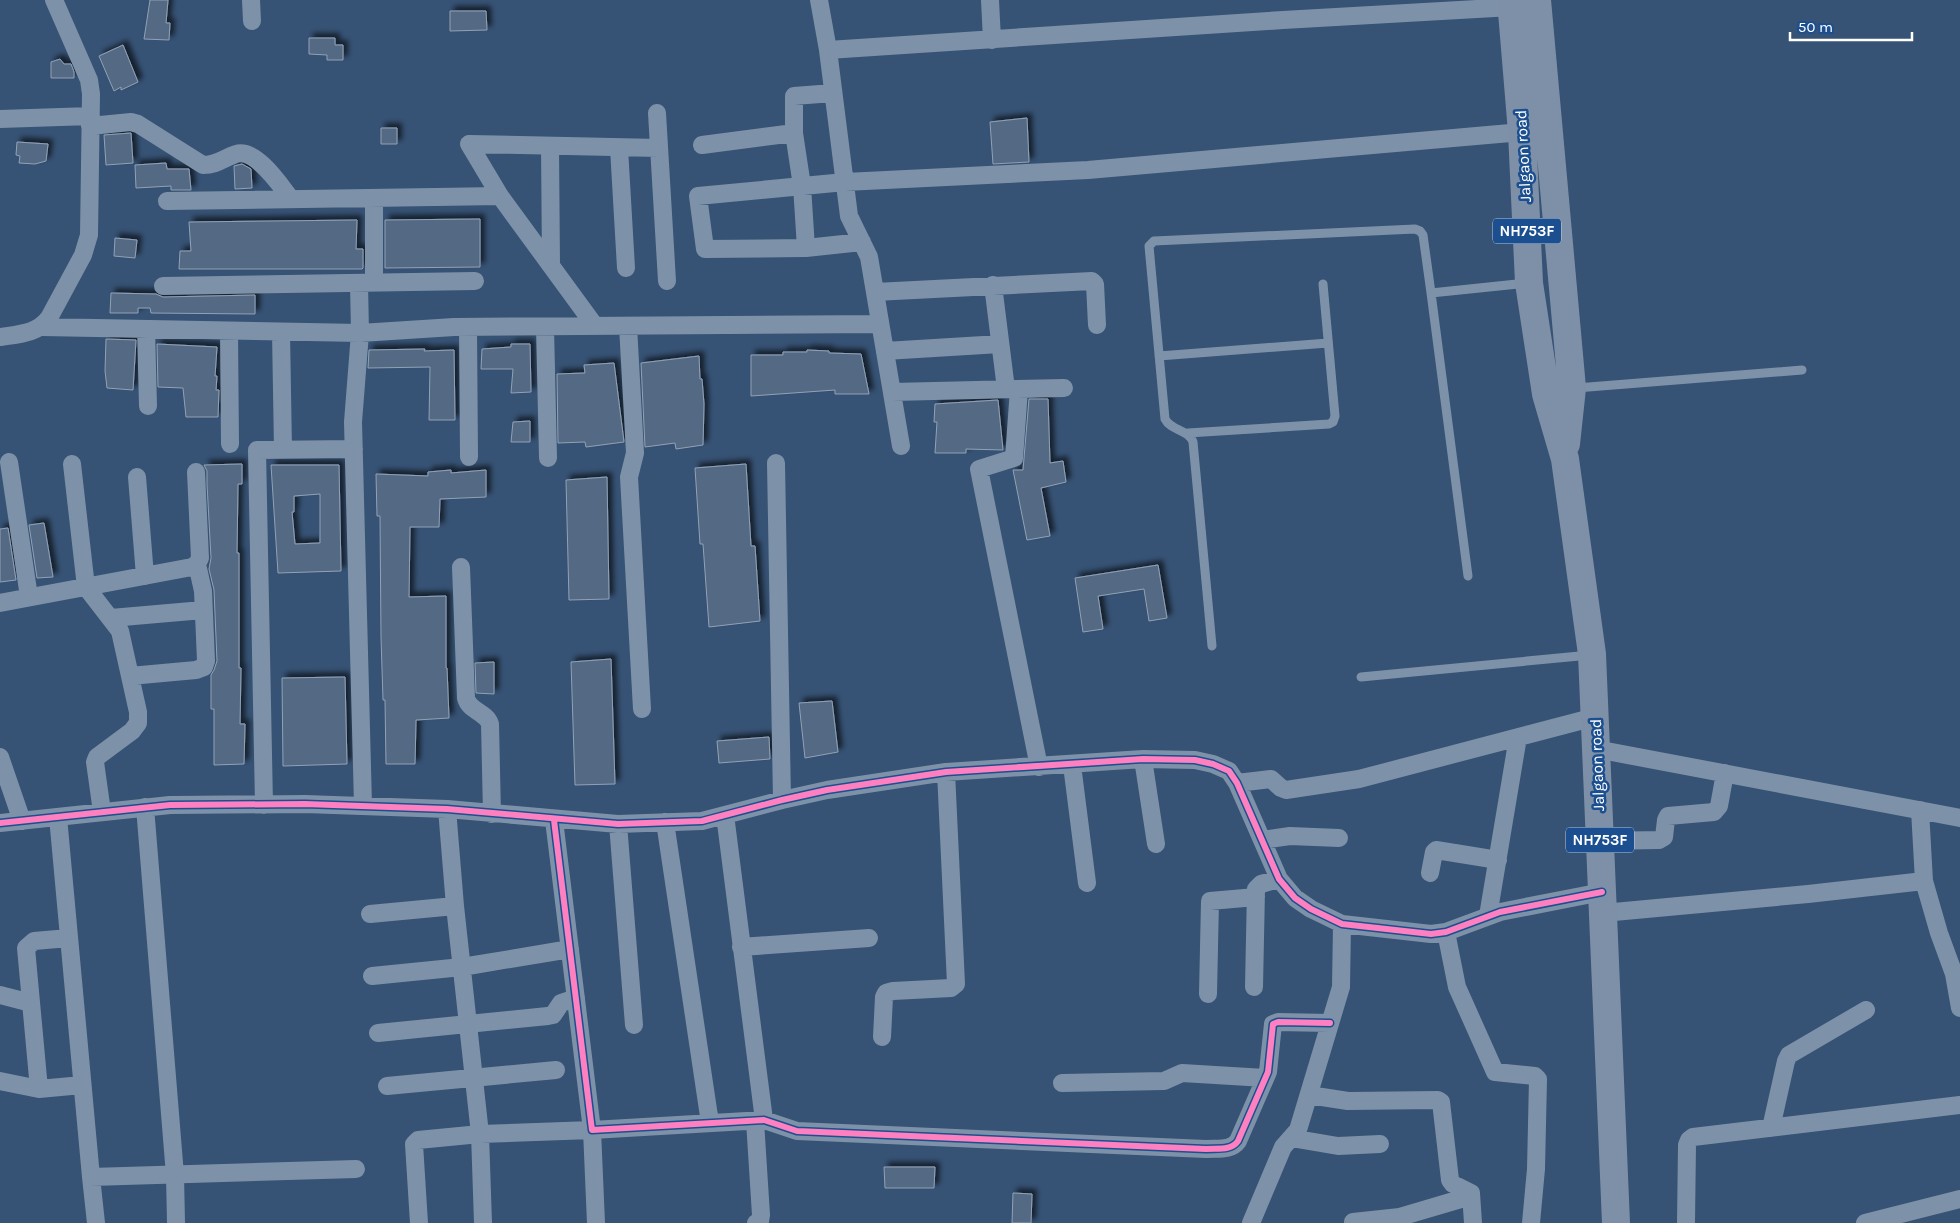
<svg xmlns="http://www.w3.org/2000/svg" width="1960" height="1223" viewBox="0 0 1960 1223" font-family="Karla,sans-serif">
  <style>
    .building { fill: #526984; stroke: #92a2b6; fill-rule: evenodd; filter: url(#shadow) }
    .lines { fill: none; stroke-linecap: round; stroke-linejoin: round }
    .service { stroke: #7d92a8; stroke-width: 9 }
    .minor { stroke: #7d92a8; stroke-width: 18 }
    .trunk { stroke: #7e90a7; stroke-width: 28 }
    .cycleway-casing { stroke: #1b4f8f; stroke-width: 9 }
    .cycleway { stroke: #ff80c0; stroke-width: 6 }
    .labels { text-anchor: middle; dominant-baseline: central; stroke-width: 5; stroke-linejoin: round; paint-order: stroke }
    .shield { fill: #1b4f8f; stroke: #bbcadd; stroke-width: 1 }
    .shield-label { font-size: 15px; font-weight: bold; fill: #fff }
    .street-label { font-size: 16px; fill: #fff; stroke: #1b4f8f }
  </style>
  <defs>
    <filter id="shadow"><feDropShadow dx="4.5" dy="-4.5" stdDeviation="2.5" flood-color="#0009"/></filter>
  </defs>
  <rect width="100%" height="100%" fill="#365274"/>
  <path class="building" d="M150 0H168L166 23H170L169 40 144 39Z
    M450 11H486L487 30 450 31Z
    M309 38H335V45H343V60H327V55L309 54Z
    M123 45 138 82 121 90V87L114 91 99 56Z
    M60 59 64 64H71L74 72V78H51V62Z
    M1027 118 1029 162 993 164 990 122Z
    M381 128H397V144H381Z
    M131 133 133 163 106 165 104 135Z
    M17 142 48 144 46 161 35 164 19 163 20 156 16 155Z
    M166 163 167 169H189L191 190H171V186L136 188 135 165Z
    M242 164 251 169 252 188 235 189 234 166Z
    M480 219V267L385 268V220Z
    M357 220 356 249H363V268L362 269H179L180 251H191L189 222Z
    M115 238 137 240 135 258 114 256Z
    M111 293 156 294 163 297 255 295V314L151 313 150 308H138V313H110Z
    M106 339 136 340 133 390 107 388 105 371Z
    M157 344 217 347 215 376H217L216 390H219L218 417H186L183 388 158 387Z
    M511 344H530L531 392 511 393 513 369H481L482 349 511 347Z
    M425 349 424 351 454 350 455 420H429L430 367 368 368 369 350Z
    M807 350 829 351V353L861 354 869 394H835V390L751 396V355H783V352H807Z
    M699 356 700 379H702L704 404 703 445 676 449 675 443 645 447 641 363Z
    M614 363 624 442 586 447 585 442 558 443 557 374 585 373 584 365Z
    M1029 399H1048L1050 463 1063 461 1066 482 1041 488 1050 536 1027 540 1013 470H1023Z
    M998 400 1003 450 966 449V453H935L937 422H934L935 404Z
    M530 421V442H511L513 422Z
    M242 464V484H238L237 553H239V668H241L240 724H245L244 764 214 765V709H211V675L214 670 217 661 214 590 209 569 211 558 207 484V471L204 465Z
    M746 464 751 546H755L760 621 709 627 703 544H700L695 468Z
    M271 465H339L341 571 278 573ZM320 494V543L295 544 292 512H294V496Z
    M451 470V473L486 470V497L440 499 439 527H410L409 597 446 596V668H447L449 718 416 720 415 764H386L385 700H383L381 638 380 516H377L376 474 428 476V472Z
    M607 477 609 599 569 600 566 480Z
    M44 523 53 577 37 578 29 525Z
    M8 528 16 580 0 582V529Z
    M1158 565 1167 618 1149 621 1144 589 1098 596 1103 629 1083 632 1075 578Z
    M611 659 615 784 575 785 571 662Z
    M494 662V694L476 693 475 663Z
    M345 677 347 764 283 766 282 678Z
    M832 701 838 752 805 758 799 703Z
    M769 737 770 759 719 763 717 741Z
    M884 1167H935L934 1188H885Z
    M1013 1193 1032 1194 1031 1223H1012Z"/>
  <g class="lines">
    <path class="service" d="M1159 356 1328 343
      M1576 388 1802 370
      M1188 433 1329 424 1333 422 1335 416 1323 284
      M1468 576 1431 293 1527 283
      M1212 646 1193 442C1188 429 1171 431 1165 419L1149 246 1154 241 1415 229 1420 231 1423 235 1431 293
      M1361 677 1590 655"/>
    <path class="minor" d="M251 0 252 21
      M819 0 828 50 849 216 869 257 901 446
      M990 0 992 40
      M828 50 1283 20 1512 7
      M657 113 667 281
      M0 119 91 116
      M90 126 131 122 138 124 203 165C217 165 224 158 236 154 256 148 280 185 291 199
      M794 133 802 186 806 248 705 249 698 196 845 182 1088 170 1522 132
      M702 145 794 133V96L833 93
      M550 146 551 265
      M619 148 626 268
      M500 196 469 144 659 148
      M167 201 500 196 595 326
      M806 248 862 242
      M359 283 360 333 353 422 363 805
      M374 283V198
      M993 285 1006 389
      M163 286 475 281
      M875 292 1092 281 1095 284 1097 325
      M628 326 635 453 629 477 642 709
      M42 327 360 333 454 327 880 324
      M468 327 469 457
      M545 327 548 458
      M146 329 148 406
      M229 331 230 444
      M281 332 283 450
      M0 337C19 334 37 334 49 318L83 255 89 235 91 94 89 80 54 0
      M885 351 1000 344
      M1019 389 1014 458 979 469 1039 767
      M892 392 1064 388
      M9 462 29 597
      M776 463 782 800
      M72 464 86 587 120 631 138 712V723L132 731 97 757 95 762 102 812
      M137 477 145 576
      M461 567 466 698C469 711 486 712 490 724L492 814
      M0 603 192 567 197 564 200 558 196 472
      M111 618 203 610
      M130 676 196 670 204 667 206 661 203 591 197 564
      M1596 749 1960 818
      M0 757 22 821
      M1143 759 1156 844
      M1072 765 1087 883
      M1237 783 1271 779 1281 788 1286 790 1359 779 1595 717
      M264 805 257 450 354 449
      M145 807 175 1175 176 1223
      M447 809 455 906 480 1134 592 1130 596 1223
      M1920 810 1924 881 1939 933 1954 974 1960 1008
      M725 815 764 1120
      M58 817 91 1177 356 1169
      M554 820 592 1130 764 1120 797 1131 1206 1149C1217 1148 1231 1151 1238 1141L1268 1072 1273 1024 1278 1022 1330 1023
      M665 822 710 1123
      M0 823 170 805 305 804 447 809 618 824 702 821 782 800 827 790 946 772 1143 759 1195 760 1213 764 1229 771 1237 783 1279 879 1295 898 1311 909 1342 924 1431 934 1446 932 1500 912 1602 892
      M618 824 634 1025
      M1262 840 1290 836 1339 838
      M1600 841 1659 840 1664 837 1666 820 1668 816 1714 812 1719 806 1725 773
      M1430 873 1434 852 1436 850 1498 860
      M1603 913 1808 894 1924 881
      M370 914 455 906
      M1488 916 1518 737
      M1446 932 1457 987 1495 1072 1535 1076 1538 1079 1536 1169 1531 1223
      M741 947 869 938
      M372 976 462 967 570 949
      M1254 987 1256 889 1261 884 1279 879
      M1208 994 1210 901 1256 897
      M0 995 31 1003
      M378 1033 548 1016 553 1015 561 1003 576 998
      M882 1037 884 997 886 993 893 991 951 988 956 984 946 772
      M0 1081 39 1089 82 1085
      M1062 1083 1164 1081 1182 1073 1265 1078
      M387 1086 556 1070
      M39 1089 26 948 34 941 69 938
      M1309 1095 1348 1101 1438 1100 1441 1102 1450 1180 1453 1184 1471 1193 1473 1223
      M755 1121 761 1215 760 1221 756 1223
      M1771 1128 1786 1061 1789 1055 1866 1010
      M1291 1138 1338 1146 1380 1144
      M91 1177 96 1223
      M1353 1222 1400 1217 1471 1196
      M419 1223 414 1144 418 1140 480 1134 483 1223
      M1251 1223 1283 1147 1298 1130 1341 987 1342 924
      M1686 1223 1687 1145 1689 1140 1693 1137 1960 1105
      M1865 1223 1960 1199"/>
    <path class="trunk" d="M1511 0 1522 132 1529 283 1546 394 1565 459 1592 654 1616 1223
      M1537 0 1572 388 1566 444"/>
    <defs>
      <path id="cycleway" d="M554 820 592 1130 764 1120 797 1131 1206 1149C1217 1148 1231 1151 1238 1141L1268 1072 1273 1024 1278 1022 1330 1023
        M0 823 170 805 305 804 447 809 618 824 702 821 782 800 827 790 946 772 1143 759 1195 760 1213 764 1229 771 1237 783 1279 879 1295 898 1311 909 1342 924 1431 934 1446 932 1500 912 1602 892"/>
    </defs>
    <use href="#cycleway" class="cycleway-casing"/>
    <use href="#cycleway" class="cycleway"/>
  </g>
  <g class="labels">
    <g class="shield">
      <rect x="1493" y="218.5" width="68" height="25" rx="4"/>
      <rect x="1566" y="827.5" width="68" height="25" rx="4"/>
    </g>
    <g class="shield-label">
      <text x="1527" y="231">NH753F</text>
      <text x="1600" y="840">NH753F</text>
    </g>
    <g class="street-label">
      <text transform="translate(1523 156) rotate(-93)">Jalgaon road</text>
      <text transform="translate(1597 765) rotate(-92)">Jalgaon road</text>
    </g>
  </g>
  <path d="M1790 32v8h122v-8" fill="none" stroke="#ffffff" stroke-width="2.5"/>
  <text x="1798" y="32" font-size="15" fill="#ffffff" stroke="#1b4f8f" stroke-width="4" paint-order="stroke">50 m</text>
</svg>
